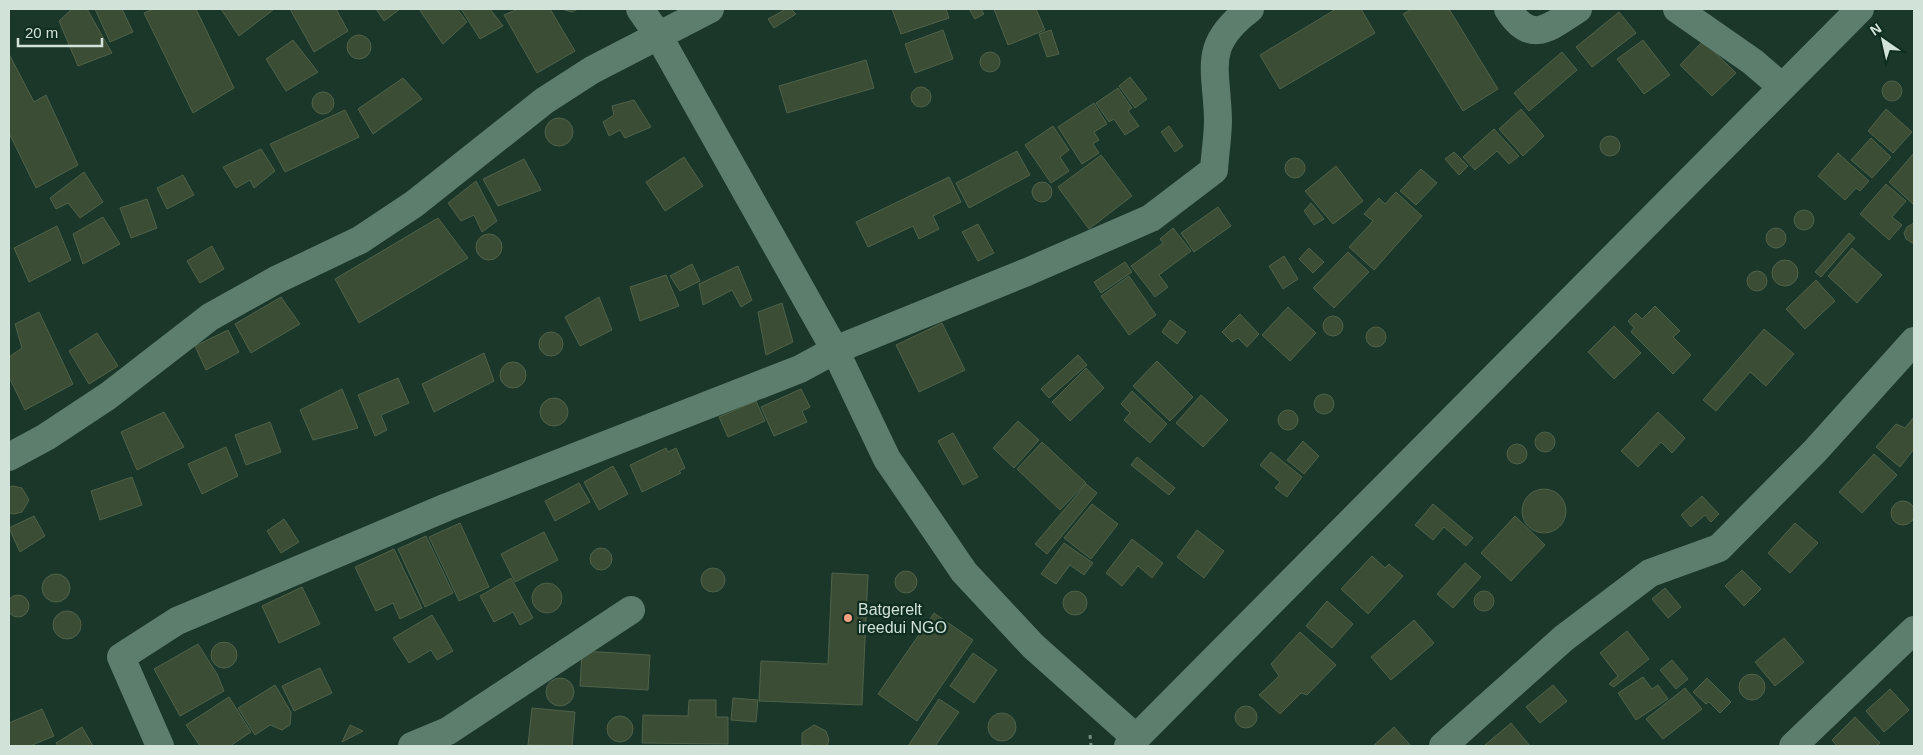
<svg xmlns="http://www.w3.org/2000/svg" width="1923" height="755" viewBox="0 0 1923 755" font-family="Helvetica,sans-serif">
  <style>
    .building { fill: #3c4d36; stroke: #4f6249 }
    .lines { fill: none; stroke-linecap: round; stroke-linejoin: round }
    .path { stroke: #768d81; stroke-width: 3; stroke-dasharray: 4 4; stroke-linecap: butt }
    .minor { stroke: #5d7d6d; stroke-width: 28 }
    .poi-dot { fill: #f3a082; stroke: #0f2d20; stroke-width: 2 }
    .labels { text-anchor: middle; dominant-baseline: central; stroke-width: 4.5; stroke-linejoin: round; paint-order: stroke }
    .poi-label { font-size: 16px; fill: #d1e2d8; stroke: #0f2d20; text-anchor: start }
  </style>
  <rect width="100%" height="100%" fill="#1a372a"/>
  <path class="building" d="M72 9H87L112 53 78 66 59 21Z
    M95 9H122L133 32 110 42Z
    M154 9H196L234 88 193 113 144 13Z
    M221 9H272L273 10 239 36Z
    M290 9H336L348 31 314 52Z
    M376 9H400L384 21Z
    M419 9H457L467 22 443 44Z
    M461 9H490L503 26 480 39Z
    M518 9H550L575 51 537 73 504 15Z
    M561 9H578L572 12Z
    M786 9H791L796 14 774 28 768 19Z
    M892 9H946L949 18 901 34Z
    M969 9H981L984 14 975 19Z
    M994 9H1036L1045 30 1008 45Z
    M1336 9H1361L1375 33 1280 89 1260 55Z
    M1412 9H1449L1498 89 1463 111 1403 14Z
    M1619 12 1636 33 1592 67 1576 47Z
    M943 30 953 59 915 73 905 44Z
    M1051 30 1059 54 1047 57 1039 34Z
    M347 47a12 12 0 1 1 24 0a12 12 0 1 1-24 0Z
    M293 40 318 72 286 91 266 59Z
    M1643 40 1670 75 1644 94 1617 59Z
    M1703 41 1736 73 1712 96 1680 65Z
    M980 62a10 10 0 1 1 20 0a10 10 0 1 1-20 0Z
    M1562 52 1577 70 1529 111 1514 93Z
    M9 54 34 102 46 95 78 165 36 188 9 133Z
    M866 60 874 88 787 113 779 86Z
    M1130 77 1147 99 1135 108 1119 86Z
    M403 78 422 99 373 134 358 109Z
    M1882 91a10 10 0 1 1 20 0a10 10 0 1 1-20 0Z
    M911 97a10 10 0 1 1 20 0a10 10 0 1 1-20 0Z
    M1118 88 1132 108 1128 111 1139 126 1125 135 1114 119 1109 122 1096 103Z
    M312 103a11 11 0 1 1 22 0a11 11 0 1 1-22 0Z
    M634 100 651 127 625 138 620 130 609 136 603 122 614 115 612 106Z
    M1094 103 1107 124 1094 132 1099 140 1093 144 1099 153 1082 164 1058 127Z
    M1521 109 1544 136 1523 156 1499 129Z
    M1886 109 1912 132 1893 153 1868 131Z
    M345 110 359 137 285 172 270 144Z
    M545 132a14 14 0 1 1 28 0a14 14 0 1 1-28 0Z
    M1053 126 1069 150 1060 157 1069 171 1051 183 1025 145Z
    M1169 126 1183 146 1175 152 1161 132Z
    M1494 129 1519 156 1509 164 1497 151 1475 170 1463 157Z
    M1600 146a10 10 0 1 1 20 0a10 10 0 1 1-20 0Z
    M1871 138 1891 157 1872 178 1851 160Z
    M261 149 275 171 254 188 250 180 236 188 223 167Z
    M1017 151 1030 175 969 208 956 183Z
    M1454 152 1468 166 1459 175 1445 159Z
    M1838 153 1869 181 1860 191 1856 188 1845 200 1818 176Z
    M1914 153V205L1889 182Z
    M1101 155 1132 196 1089 229 1058 187Z
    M684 157 703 186 665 211 646 182Z
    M1285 168a10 10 0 1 1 20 0a10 10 0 1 1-20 0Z
    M524 159 541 190 498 206 483 179Z
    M1336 166 1363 201 1333 224 1305 191Z
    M1421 169 1437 183 1416 205 1400 191Z
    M84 172 103 202 80 218 68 203 56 209 50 198Z
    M183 175 194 195 167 209 157 188Z
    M949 177 961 202 933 216 939 229 919 239 913 226 868 247 856 222Z
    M476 181 497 221 482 232 474 215 461 221 448 203Z
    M1032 192a10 10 0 1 1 20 0a10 10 0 1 1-20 0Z
    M1886 184 1906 201 1892 217 1902 225 1889 240 1860 214Z
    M1396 192 1422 216 1374 270 1349 247 1373 221 1364 214 1379 198 1385 204Z
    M147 199 157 228 131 238 120 208Z
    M1311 203 1324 219 1314 225 1304 211Z
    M1218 207 1231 226 1194 252 1181 233Z
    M1794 220a10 10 0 1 1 20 0a10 10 0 1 1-20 0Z
    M103 217 120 244 83 264 73 234Z
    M438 218 468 258 359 323 335 279Z
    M1914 223V244L1906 239 1904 233 1907 227Z
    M978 224 994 253 978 261 962 232Z
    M57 226 71 260 29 282 14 248Z
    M1766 238a10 10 0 1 1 20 0a10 10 0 1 1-20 0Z
    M1173 228 1191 251 1159 275 1168 287 1155 297 1131 266 1163 243 1160 239Z
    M1849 233 1855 238 1821 277 1815 272Z
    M476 247a13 13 0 1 1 26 0a13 13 0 1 1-26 0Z
    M212 246 224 269 200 283 187 261Z
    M1309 248 1324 262 1313 273 1299 259Z
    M1852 248 1882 275 1857 303 1828 276Z
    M1348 252 1369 272 1334 308 1313 288Z
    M1284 256 1298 279 1283 289 1269 266Z
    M1772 273a13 13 0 1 1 26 0a13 13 0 1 1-26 0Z
    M1125 262 1132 272 1101 293 1094 282Z
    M692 264 700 281 680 291 670 276Z
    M738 266 752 300 741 307 732 290 703 305 699 284Z
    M1747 281a10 10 0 1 1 20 0a10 10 0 1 1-20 0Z
    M666 275 679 306 640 321 630 287Z
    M1129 276 1156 315 1129 335 1101 296Z
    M1816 280 1835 301 1805 329 1786 309Z
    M281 297 300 324 251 353 235 324Z
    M599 297 612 330 580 346 565 317Z
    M782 303 793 342 766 355 758 312Z
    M1655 306 1680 331 1673 337 1691 355 1673 374 1631 332 1634 328 1628 321 1636 313 1642 319Z
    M1288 307 1316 333 1290 361 1262 335Z
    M39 312 73 384 25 410 9 377V357L22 348 15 324Z
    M1240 314 1259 334 1247 347 1238 338 1232 342 1222 332Z
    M1323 326a10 10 0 1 1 20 0a10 10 0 1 1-20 0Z
    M1170 320 1186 332 1177 344 1162 332Z
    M942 323 965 370 919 392 896 345Z
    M1614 326 1641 353 1614 379 1588 352Z
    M1366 337a10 10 0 1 1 20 0a10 10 0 1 1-20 0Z
    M1764 329 1794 354 1766 386 1750 372 1716 411 1703 400Z
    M228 330 239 352 206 370 195 346Z
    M539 344a12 12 0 1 1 24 0a12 12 0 1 1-24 0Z
    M97 333 118 366 89 384 69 351Z
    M484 353 494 381 434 412 422 384Z
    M1078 355 1087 365 1049 398 1041 389Z
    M1157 361 1193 397 1170 421 1133 386Z
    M500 375a13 13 0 1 1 26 0a13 13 0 1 1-26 0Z
    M1086 368 1104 388 1070 421 1052 402Z
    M398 378 409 403 381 415 387 430 375 436 358 395Z
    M342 389 358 428 313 440 300 410Z
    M801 389 810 407 802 411 807 422 774 436 761 407Z
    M1132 391 1167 424 1150 443 1124 420 1130 413 1121 404Z
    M1314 404a10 10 0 1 1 20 0a10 10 0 1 1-20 0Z
    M1201 395 1228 420 1203 447 1176 423Z
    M540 412a14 14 0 1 1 28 0a14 14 0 1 1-28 0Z
    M756 401 765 421 728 437 719 417Z
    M1278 420a10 10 0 1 1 20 0a10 10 0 1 1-20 0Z
    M164 412 184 447 137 470 121 432Z
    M1658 412 1685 438 1672 453 1661 442 1638 467 1621 451Z
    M1914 417V449L1900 467 1876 447 1896 424 1905 428Z
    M1018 421 1039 440 1014 468 993 448Z
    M270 422 281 452 246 465 235 435Z
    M1535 442a10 10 0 1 1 20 0a10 10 0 1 1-20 0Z
    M953 433 978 477 963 485 938 441Z
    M1303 441 1319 456 1304 474 1287 460Z
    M1042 442 1086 483 1060 510 1017 469Z
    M1507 454a10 10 0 1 1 20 0a10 10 0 1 1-20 0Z
    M226 447 238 476 202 494 188 464Z
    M666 448 668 452 676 448 685 468 679 471 681 473 642 492 630 465Z
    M1271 452 1302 477 1287 497 1275 488 1280 482 1260 465Z
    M1874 454 1897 475 1862 513 1839 492Z
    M1137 457 1175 488 1169 495 1131 465Z
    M613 466 628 494 599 510 584 482Z
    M132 477 142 505 100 520 91 491Z
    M579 483 590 502 555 521 545 501Z
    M1086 484 1097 493 1047 554 1035 544Z
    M13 486 22 488 29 500 22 512 14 514 9 513V487Z
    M1522 511a22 22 0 1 1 44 0a22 22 0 1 1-44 0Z
    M1702 496 1719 514 1711 522 1705 515 1691 527 1681 515Z
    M1891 513a12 12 0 1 1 24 0a12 12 0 1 1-24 0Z
    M1092 504 1118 524 1091 559 1064 538Z
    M1433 504 1473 538 1466 546 1444 527 1433 540 1415 525Z
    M34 516 45 536 20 552 9 528Z
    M1515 516 1545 545 1511 581 1481 553Z
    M284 519 299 542 281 553 267 531Z
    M460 523 489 587 459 601 429 537Z
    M1795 523 1818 543 1790 573 1768 553Z
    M1197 530 1224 551 1204 578 1177 557Z
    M544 532 558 560 515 582 501 554Z
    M426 536 453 593 425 607 398 549Z
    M1132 539 1163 563 1152 578 1138 566 1122 586 1106 573Z
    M1064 543 1093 563 1084 575 1070 565 1056 584 1041 574Z
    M590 559a11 11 0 1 1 22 0a11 11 0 1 1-22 0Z
    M394 549 422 608 400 619 393 603 376 611 355 567Z
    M1372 556 1385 568 1389 564 1403 576 1368 614 1341 589Z
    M1465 563 1481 577 1453 608 1437 594Z
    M701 580a12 12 0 1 1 24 0a12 12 0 1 1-24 0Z
    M1742 570 1761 589 1744 606 1725 586Z
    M895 582a11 11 0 1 1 22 0a11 11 0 1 1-22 0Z
    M832 573 868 575 862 705 759 701 761 661 828 664Z
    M42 588a14 14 0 1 1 28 0a14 14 0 1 1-28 0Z
    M511 578 533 618 520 625 513 612 494 622 480 596Z
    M532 598a15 15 0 1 1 30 0a15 15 0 1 1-30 0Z
    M302 587 320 624 279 643 262 606Z
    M1665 588 1681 607 1668 618 1652 599Z
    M1474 601a10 10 0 1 1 20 0a10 10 0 1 1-20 0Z
    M1063 603a12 12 0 1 1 24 0a12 12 0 1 1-24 0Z
    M7 606a11 11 0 1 1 22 0a11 11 0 1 1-22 0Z
    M1327 601 1353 624 1332 648 1306 626Z
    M53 625a14 14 0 1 1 28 0a14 14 0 1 1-28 0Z
    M934 613 973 640 917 721 878 694Z
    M432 615 453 651 437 660 431 650 409 663 393 638Z
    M1414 620 1434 643 1391 680 1371 657Z
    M1627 631 1649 659 1614 687 1609 684 1618 676 1600 653Z
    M1300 632 1336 665 1307 695 1301 693 1280 714 1259 695 1279 676 1271 664Z
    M1784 638 1804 662 1775 686 1755 662Z
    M211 655a13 13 0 1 1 26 0a13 13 0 1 1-26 0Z
    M198 644 217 674 224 691 180 716 154 669Z
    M582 651 650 655 648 690 580 686Z
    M973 653 997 670 974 703 950 686Z
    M1672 660 1688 679 1676 689 1660 670Z
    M320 668 332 693 294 711 282 686Z
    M1739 687a13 13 0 1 1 26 0a13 13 0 1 1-26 0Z
    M1643 677 1652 689 1658 685 1668 699 1636 720 1618 693Z
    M546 692a14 14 0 1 1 28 0a14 14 0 1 1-28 0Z
    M1707 678 1731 702 1720 713 1709 702 1706 704 1693 692Z
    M275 685 291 712 290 725 282 730 270 725 255 735 238 708Z
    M1553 685 1567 701 1540 723 1526 707Z
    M1685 688 1702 709 1663 739 1646 719Z
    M1890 689 1909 710 1884 732 1866 711Z
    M229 697 251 732 230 746H200L186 725Z
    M733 698 758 700 756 722 731 720Z
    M939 699 959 712 935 746H908Z
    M689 700H716V717H728V744L642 743 643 715 688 716Z
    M1235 717a11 11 0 1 1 22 0a11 11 0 1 1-22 0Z
    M532 708 575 712 572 746 528 745Z
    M42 709 54 736 30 746H9V723Z
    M988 727a14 14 0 1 1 28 0a14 14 0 1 1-28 0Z
    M607 729a13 13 0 1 1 26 0a13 13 0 1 1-26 0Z
    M1855 717 1880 743 1877 746H1837L1832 740Z
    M1511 723 1530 746H1487L1485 745Z
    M350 725 363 731 342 742Z
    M814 725 826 731 829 740 827 746 802 745V733Z
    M82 727 93 746H58L56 743Z
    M1394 727 1411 746H1373Z"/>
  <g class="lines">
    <path class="path" d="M1090 735 1091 746"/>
    <path class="minor" d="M640 9 658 35 835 350 887 459 964 572 1033 646 1136 738
      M1508 9C1531 46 1550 27 1578 9
      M1677 9 1753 62 1781 86
      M9 457 46 437 108 396 210 317 276 280 360 240 414 204 544 101 592 70 710 9
      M160 746 121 657 177 621 447 507 800 369 835 350 1027 272 1151 218 1214 170C1215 154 1218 136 1218 120 1217 68 1201 46 1250 9
      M412 746 448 731 631 610
      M1128 746 1860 9
      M1443 746 1564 638 1650 573 1719 548 1815 451 1914 341
      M1793 746 1914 630"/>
  </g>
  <circle class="poi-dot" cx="848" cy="618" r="5"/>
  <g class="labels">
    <g class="poi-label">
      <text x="858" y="609">Batgerelt<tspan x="858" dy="18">ireedui NGO</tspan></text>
    </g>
  </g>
  <rect width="1923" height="755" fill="none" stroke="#d1e2d8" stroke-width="20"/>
  <g transform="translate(1883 40) rotate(326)" stroke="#0f2d20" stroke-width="4" paint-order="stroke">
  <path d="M0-4L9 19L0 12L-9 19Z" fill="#d1e2d8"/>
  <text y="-8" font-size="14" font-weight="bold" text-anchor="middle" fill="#d1e2d8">N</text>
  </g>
  <path d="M18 38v8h84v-8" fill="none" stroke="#d1e2d8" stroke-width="2.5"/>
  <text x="25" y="38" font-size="15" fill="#d1e2d8" stroke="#0f2d20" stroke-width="4" paint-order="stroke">20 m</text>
</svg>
